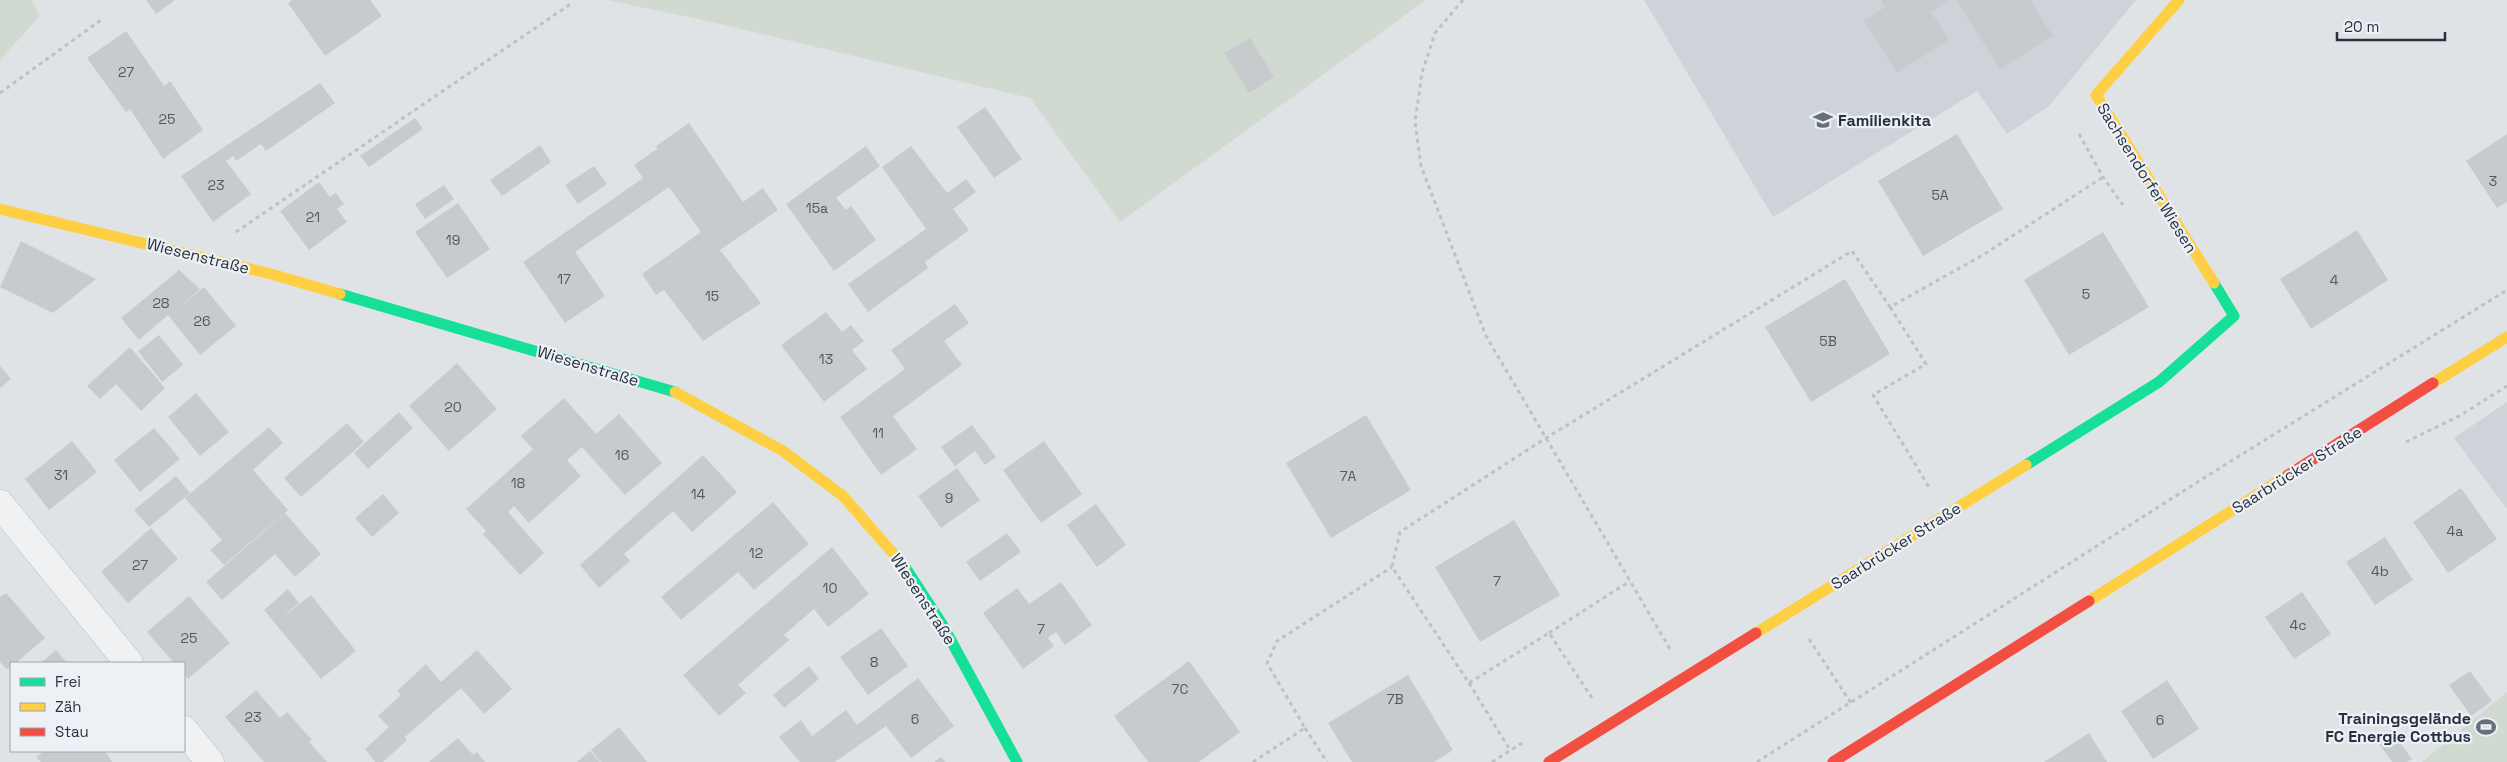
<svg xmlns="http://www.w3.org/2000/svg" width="2507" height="762" viewBox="0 0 2507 762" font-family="'Space Grotesk',sans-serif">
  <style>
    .built { fill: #ced3d9 }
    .green { fill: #d1dad1 }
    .building { fill: #c8cbce }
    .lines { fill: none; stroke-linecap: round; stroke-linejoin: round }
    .street-casing { stroke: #bec1c4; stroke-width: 29 }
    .path { stroke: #bec1c4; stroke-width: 3; stroke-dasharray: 4 4; stroke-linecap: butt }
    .street { stroke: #f0f1f2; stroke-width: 28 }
    .fast { stroke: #16e098; stroke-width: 11 }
    .slow { stroke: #ffcf43; stroke-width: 11 }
    .jam { stroke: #f24e42; stroke-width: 11 }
    .labels { text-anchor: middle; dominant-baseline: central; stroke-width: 4.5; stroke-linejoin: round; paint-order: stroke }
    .number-label { font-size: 14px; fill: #4f5864 }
    .poi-label { font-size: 16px; font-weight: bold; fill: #263140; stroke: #edf1f6; text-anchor: start }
    .street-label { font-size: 16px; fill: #263140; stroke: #edf1f6 }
  </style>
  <rect width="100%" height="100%" fill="#e0e3e6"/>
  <path class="built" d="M1644 0H2136L2049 106 2007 134 1977 91 1773 217Z
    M2507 402V509L2454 438Z"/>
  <path class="green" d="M0 0H32L40 16 0 60Z
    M607 0H1426L1120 222 1030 98 712 22Z
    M2507 692V762H2422Z"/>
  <path class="building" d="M146 0H175L156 14Z
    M292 0H370L382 16 325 56 288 3Z
    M1881 0H1950L1931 12 1949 40 1897 73 1864 21 1885 7Z
    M1956 0H2030L2053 36 2000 69Z
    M126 31 164 86 170 81 203 130 163 159 130 109 126 112 87 58Z
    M1250 38 1274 77 1249 93 1224 53Z
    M320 83 335 103 266 151 261 144 236 161 233 156 226 161 251 194 213 222 181 176Z
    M985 107 1022 159 994 178 957 127Z
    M415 118 423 129 369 167 360 156Z
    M689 123 743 202 763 188 778 210 720 250 761 303 703 341 664 290 656 295 642 274 701 232 669 187 575 252 605 296 565 323 523 262 643 178 634 165 657 149 656 146Z
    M1957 134 2003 209 1923 256 1878 181Z
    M2507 134V202L2497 208 2466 161Z
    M540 145 551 162 502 196 490 180Z
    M866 146 880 166 836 198 846 210 851 206 876 240 834 271 786 204Z
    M911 146 947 193 966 179 976 192 953 209 969 230 925 262 928 268 868 312 848 284 926 229 882 167Z
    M594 166 607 184 578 204 565 185Z
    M319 182 330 197 336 193 344 204 337 209 347 222 309 250 280 211Z
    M444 185 454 199 425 219 415 204Z
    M458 203 490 249 447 278 415 232Z
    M2357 230 2388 280 2311 329 2280 279Z
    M2103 232 2149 307 2069 355 2024 280Z
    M21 241 96 279 53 313 0 287Z
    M179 270 200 289 181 306 204 287 236 326 200 355 168 315 139 340 121 318Z
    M1845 279 1890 354 1811 402 1765 327Z
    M955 304 969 323 944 341 962 365 893 416 917 449 881 475 840 417 905 369 891 350Z
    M826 312 842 332 851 325 864 341 852 350 867 369 824 402 781 345Z
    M159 335 183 365 162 382 138 351Z
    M130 347 165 388 141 411 116 384 100 399 87 386Z
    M457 363 497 409 449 451 409 406Z
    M0 366 11 379 0 388Z
    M196 393 229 432 200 456 168 417Z
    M564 398 596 434 619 414 662 463 625 495 582 447 567 460 581 476 529 523 514 506 508 512 544 553 520 575 483 534 486 531 466 509 533 449 521 436Z
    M399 412 413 428 368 469 354 453Z
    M1366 415 1411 490 1331 538 1286 463Z
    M347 423 364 442 301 497 284 478Z
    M972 425 996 457 985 465 975 451 955 466 941 447Z
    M269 427 283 443 253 470 288 510 224 565 210 550 222 540 185 498Z
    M154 428 180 459 140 492 114 460Z
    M72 441 97 472 49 510 25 479Z
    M1044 441 1082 494 1041 523 1003 470Z
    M703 455 737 492 692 532 673 511 624 554 630 561 599 588 580 565Z
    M957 468 980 500 941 528 918 496Z
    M176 476 190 493 149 527 134 510Z
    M2461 488 2497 539 2448 573 2413 522Z
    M383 494 399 513 372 537 355 518Z
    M773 502 809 544 754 590 738 572 681 620 661 597Z
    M1096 504 1126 545 1097 567 1067 525Z
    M285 513 321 554 295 577 275 554 222 600 206 582Z
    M1514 520 1560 595 1480 642 1435 567Z
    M151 528 178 559 128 603 101 572Z
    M1007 533 1021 552 980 581 966 562Z
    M2385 537 2413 580 2375 605 2346 562Z
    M832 547 869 594 828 627 814 609 784 635 789 640 738 685 746 693 719 716 683 675Z
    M1061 582 1092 625 1065 645 1056 632 1048 638 1054 646 1023 669 983 613 1017 588 1029 604Z
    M288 589 299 603 279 620 311 595 356 651 321 679 264 610Z
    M2302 592 2331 634 2294 659 2265 617Z
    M6 593 45 638 16 663H11L10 668 6 669 0 662V597Z
    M189 596 230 643 188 679 184 674V663H174L147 632Z
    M881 628 908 666 868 695 840 657Z
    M56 650 67 663H41Z
    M477 650 512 689 484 714 461 688 405 737 407 740 383 762H375L365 749 389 727 378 716 401 695 397 691 426 664 441 682Z
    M1189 661 1240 732 1199 762H1148L1114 716Z
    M809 666 819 679 784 708 773 695Z
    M2470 671 2492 701 2471 716 2449 685Z
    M1408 675 1453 750 1434 762H1352L1328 723Z
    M918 678 954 726 911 758 886 726 835 762H800L779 737 801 720 812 736 846 710 857 725Z
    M2167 680 2199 729 2153 759 2121 711Z
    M256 690 280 718 287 712 312 740 309 742 327 762H264L225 717Z
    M619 727 647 762H601L591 750Z
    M2391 730 2412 759 2407 762H2392L2377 741Z
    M2089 733 2107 762H2044Z
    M458 738 473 755 477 752 485 762H429Z
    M44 751H105L112 762H41L36 757Z
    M590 751 600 762H577Z
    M941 757 945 762H934Z"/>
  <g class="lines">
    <defs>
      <path id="street" d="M0 504 129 663
        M184 730 210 762"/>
    </defs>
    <use href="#street" class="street-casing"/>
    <path class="path" d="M1463 0 1435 33 1422 73 1415 122 1421 166 1486 336 1670 649
      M0 93 101 20
      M2079 134 2103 177 2123 205
      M236 232 572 3
      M1890 307 1926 364 1873 395 1929 487
      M2406 442 2461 415 2507 386
      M1549 633 1630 581
      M1809 639 1851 703
      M1469 683 1510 750
      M1592 698 1549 633 1469 683 1392 567 1400 532 1546 438 1852 251 1890 307 1983 255 2103 177
      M1305 728 1327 762
      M1253 762 1305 728 1267 663 1277 641 1392 567
      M1492 762 1522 743
      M1757 762 2215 471 2507 290"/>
    <use href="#street" class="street"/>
    <path class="fast" d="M340 294 675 392
      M2026 465 2159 382 2234 316 2214 283
      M905 567 942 624 1017 762"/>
    <path class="slow" d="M2179 0 2096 95 2214 283
      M0 209 271 274 340 294
      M2433 383 2507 337
      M675 392 783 451 843 496 905 567
      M2089 601 2288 475
      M1756 633 2026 465"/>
    <path class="jam" d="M2288 475 2433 383
      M1549 762 1756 633
      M1833 762 2089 601"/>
  </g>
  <defs>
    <symbol id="school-bare" viewBox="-9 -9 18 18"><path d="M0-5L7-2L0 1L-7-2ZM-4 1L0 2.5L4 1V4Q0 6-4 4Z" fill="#676f7a" stroke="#edf1f6" stroke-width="2.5" paint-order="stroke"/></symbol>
    <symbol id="stadium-bare" viewBox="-9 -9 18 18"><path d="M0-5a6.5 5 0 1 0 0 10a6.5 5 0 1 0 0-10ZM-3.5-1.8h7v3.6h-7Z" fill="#676f7a" stroke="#edf1f6" stroke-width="2.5" paint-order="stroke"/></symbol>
  </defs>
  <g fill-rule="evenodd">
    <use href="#school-bare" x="1809" y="106" width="28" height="28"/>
    <use href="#stadium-bare" x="2472" y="713" width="28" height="28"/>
  </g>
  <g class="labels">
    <g class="number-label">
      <text x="126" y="72">27</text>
      <text x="167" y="119">25</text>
      <text x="2493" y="181">3</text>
      <text x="216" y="185">23</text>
      <text x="1940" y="195">5A</text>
      <text x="817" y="208">15a</text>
      <text x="313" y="217">21</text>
      <text x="453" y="240">19</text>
      <text x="564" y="279">17</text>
      <text x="2334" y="280">4</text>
      <text x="2086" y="294">5</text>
      <text x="712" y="296">15</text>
      <text x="161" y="303">28</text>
      <text x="202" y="321">26</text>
      <text x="1828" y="341">5B</text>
      <text x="826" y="359">13</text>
      <text x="453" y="407">20</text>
      <text x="878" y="433">11</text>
      <text x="622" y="455">16</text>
      <text x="61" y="475">31</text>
      <text x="1348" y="476">7A</text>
      <text x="518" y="483">18</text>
      <text x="698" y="494">14</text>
      <text x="949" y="498">9</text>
      <text x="2455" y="531">4a</text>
      <text x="756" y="553">12</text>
      <text x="140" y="565">27</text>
      <text x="2380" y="571">4b</text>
      <text x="1497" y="581">7</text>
      <text x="830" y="588">10</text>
      <text x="2298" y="625">4c</text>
      <text x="1041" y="629">7</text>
      <text x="189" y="638">25</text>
      <text x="874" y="662">8</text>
      <text x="1180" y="689">7C</text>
      <text x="1395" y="699">7B</text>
      <text x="253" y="717">23</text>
      <text x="915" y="719">6</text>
      <text x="2160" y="720">6</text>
    </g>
    <g class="poi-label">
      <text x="1838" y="120">Familienkita</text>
      <text x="2471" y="718" text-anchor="end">Trainingsgelände<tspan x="2471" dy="18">FC Energie Cottbus</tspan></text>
    </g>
    <g class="street-label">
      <text transform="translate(2147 178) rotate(58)">Sachsendorfer Wiesen</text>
      <text transform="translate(198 256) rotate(14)">Wiesenstraße</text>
      <text transform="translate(588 366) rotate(17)">Wiesenstraße</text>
      <text transform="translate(2297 470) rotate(-32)">Saarbrücker Straße</text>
      <text transform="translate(1896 546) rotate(-32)">Saarbrücker Straße</text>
      <text transform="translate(923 599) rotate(57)">Wiesenstraße</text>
    </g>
  </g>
  <rect x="10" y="662" width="175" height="90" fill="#edf1f6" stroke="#9da4ad"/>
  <rect x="20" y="678" width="25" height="8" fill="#16e098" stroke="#9da4ad"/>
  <text x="55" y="687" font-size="15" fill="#263140">Frei</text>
  <rect x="20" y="703" width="25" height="8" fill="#ffcf43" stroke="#9da4ad"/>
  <text x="55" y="712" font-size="15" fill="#263140">Zäh</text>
  <rect x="20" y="728" width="25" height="8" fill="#f24e42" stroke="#9da4ad"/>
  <text x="55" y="737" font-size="15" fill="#263140">Stau</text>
  <path d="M2337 32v8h108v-8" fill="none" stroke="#263140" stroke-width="2.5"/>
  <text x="2344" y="32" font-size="15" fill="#263140" stroke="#edf1f6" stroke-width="4" paint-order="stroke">20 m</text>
</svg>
